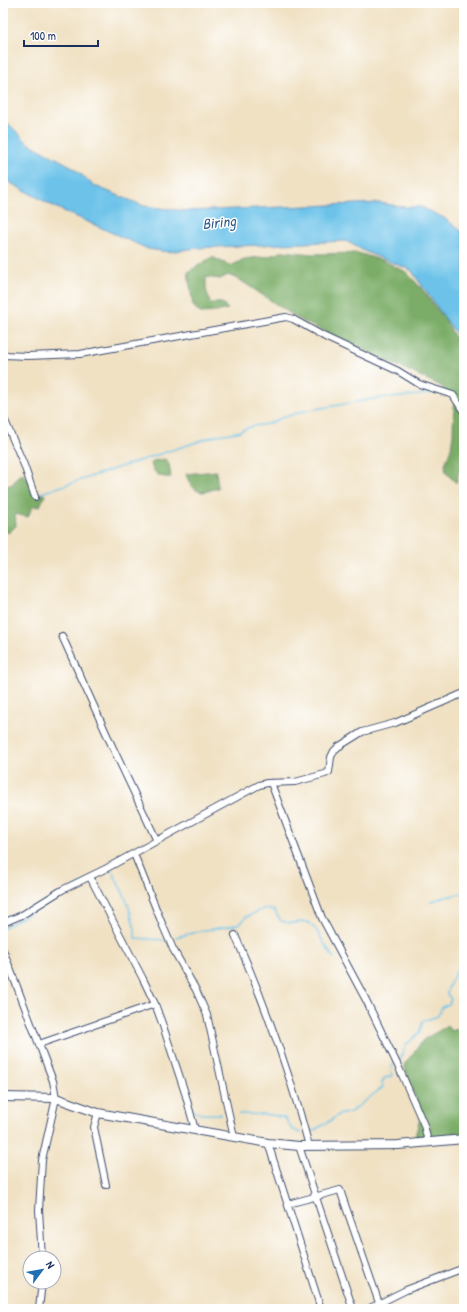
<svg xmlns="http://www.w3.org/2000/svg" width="467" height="1312" viewBox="0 0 467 1312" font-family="'Patrick Hand',sans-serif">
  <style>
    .forest { fill: #7bad68; stroke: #4b6e63 }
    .water { fill: #6cc2e9; stroke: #4478a4 }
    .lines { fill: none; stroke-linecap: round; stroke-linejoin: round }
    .stream { stroke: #6cc2e9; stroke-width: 1.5 }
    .street-casing { stroke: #3b4a6d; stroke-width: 8 }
    .secondary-casing { stroke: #3b4a6d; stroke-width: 10 }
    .street { stroke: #fff; stroke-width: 6 }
    .secondary { stroke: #fff; stroke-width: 8 }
    .labels { text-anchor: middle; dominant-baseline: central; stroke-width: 3; stroke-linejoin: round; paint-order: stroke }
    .water-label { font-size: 15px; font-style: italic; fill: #335b88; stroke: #fff }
  </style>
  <rect width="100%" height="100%" fill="#fff"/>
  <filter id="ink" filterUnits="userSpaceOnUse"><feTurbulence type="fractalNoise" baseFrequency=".025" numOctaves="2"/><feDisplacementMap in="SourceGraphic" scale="8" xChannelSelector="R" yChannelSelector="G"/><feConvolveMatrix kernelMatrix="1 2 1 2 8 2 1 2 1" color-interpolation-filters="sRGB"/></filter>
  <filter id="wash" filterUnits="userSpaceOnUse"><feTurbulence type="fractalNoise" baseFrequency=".012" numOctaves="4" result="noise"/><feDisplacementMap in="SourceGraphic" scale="16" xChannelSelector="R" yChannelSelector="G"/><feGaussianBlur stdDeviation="0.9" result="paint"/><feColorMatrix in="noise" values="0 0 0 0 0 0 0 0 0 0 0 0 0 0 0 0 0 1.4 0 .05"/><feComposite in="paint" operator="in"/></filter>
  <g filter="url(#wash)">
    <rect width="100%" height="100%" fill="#f0e1c3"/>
    <path class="forest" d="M284 251 312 254 358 253 384 261 406 272 422 289 446 321 464 355V469L459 472 456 483 446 473 445 464 451 448 453 434 454 401 441 386 300 320 240 280 228 275 220 279 206 277V289L210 303H222L228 309 216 312 200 313 193 306 188 272 212 257 231 266 244 259 269 256Z
      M165 459 169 464 171 477C160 478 154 474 151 464L153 461Z
      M216 471 218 488C213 489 207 492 202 492 193 491 188 481 186 474Z
      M22 473 32 483 36 492 45 495 40 506 32 507 28 517 15 514 16 526 10 532 3 533V487L13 484 16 478Z
      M447 1026 451 1031 464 1027V1137H415L421 1114 404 1065 423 1040Z"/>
    <path class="water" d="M3 118 28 143 71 166 95 186 144 206 186 211 380 203 404 207H421L444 218 464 233V345L411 270 366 252 346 241 197 248 168 252 148 249 57 208 3 179Z"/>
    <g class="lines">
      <path class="stream" d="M459 491 464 498
        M41 493 218 435 237 432 253 426 268 424 281 418 304 411 386 397 392 398 434 393
        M111 869 127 901 135 929V938L164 940
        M431 902 441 898 464 893
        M3 928 86 882
        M176 937 206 930 231 926 241 923 246 917 263 909 274 910 281 921C284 922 288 923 291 923 296 924 301 921 307 922 316 924 326 950 334 958
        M398 1062 402 1056 406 1045 419 1033 423 1021 438 1016 442 1007 449 1004 451 999 447 994 448 988 459 966V964L464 959
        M192 1110C200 1116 211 1114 221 1114
        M239 1114 272 1115 285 1118 292 1129 300 1133
        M311 1132 330 1121 338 1115 351 1112 383 1087 382 1082 385 1078 392 1076 391 1070 394 1063
        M381 1304 383 1309"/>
    </g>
  </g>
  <g filter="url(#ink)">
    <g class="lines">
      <defs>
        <path id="street" d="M3 355 28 356 80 354 286 317 293 319 325 337 398 371 419 384 453 395 464 412
          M3 416 24 465 35 497
          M62 636 112 746 157 841
          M271 783 322 918 366 1000 399 1068 424 1125 428 1142
          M134 854 163 926 173 949 196 990 207 1015 234 1137
          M90 877 143 979 155 1004 163 1026 185 1093 195 1130
          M3 923 22 915 62 890 107 868 259 785 267 783 295 782 325 774 329 772 331 757 334 751 338 747 362 732 395 723 464 693
          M235 935C265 1004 290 1073 309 1146
          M3 950 53 1081 56 1098 42 1160 39 1210 42 1258
          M39 1044 155 1004
          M98 1113 94 1127 106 1185
          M268 1143 321 1309
          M299 1146 353 1309
          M288 1204 340 1190 379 1303
          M39 1309 42 1282
          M368 1309 406 1290 464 1268"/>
        <path id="secondary" d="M3 1097 56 1098 98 1113 268 1143 299 1146 398 1145 464 1139"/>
      </defs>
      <use href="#street" class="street-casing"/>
      <use href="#secondary" class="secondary-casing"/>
      <use href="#street" class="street"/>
      <use href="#secondary" class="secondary"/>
    </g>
  </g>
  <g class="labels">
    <g class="water-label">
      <text transform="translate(219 222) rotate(-6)">Biring</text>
    </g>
  </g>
  <rect width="467" height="1312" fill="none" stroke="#fff" stroke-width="16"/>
  <g transform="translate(42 1270) rotate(58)"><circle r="19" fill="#ffffff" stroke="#a4acbf"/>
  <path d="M0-3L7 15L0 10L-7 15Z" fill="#1f6fb2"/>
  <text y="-6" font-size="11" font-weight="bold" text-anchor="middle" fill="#1b2f5e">N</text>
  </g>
  <path d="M24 40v6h74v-6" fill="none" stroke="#1b2f5e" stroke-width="2"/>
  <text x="30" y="40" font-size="12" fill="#1b2f5e" stroke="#ffffff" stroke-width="3" paint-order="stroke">100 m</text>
</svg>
